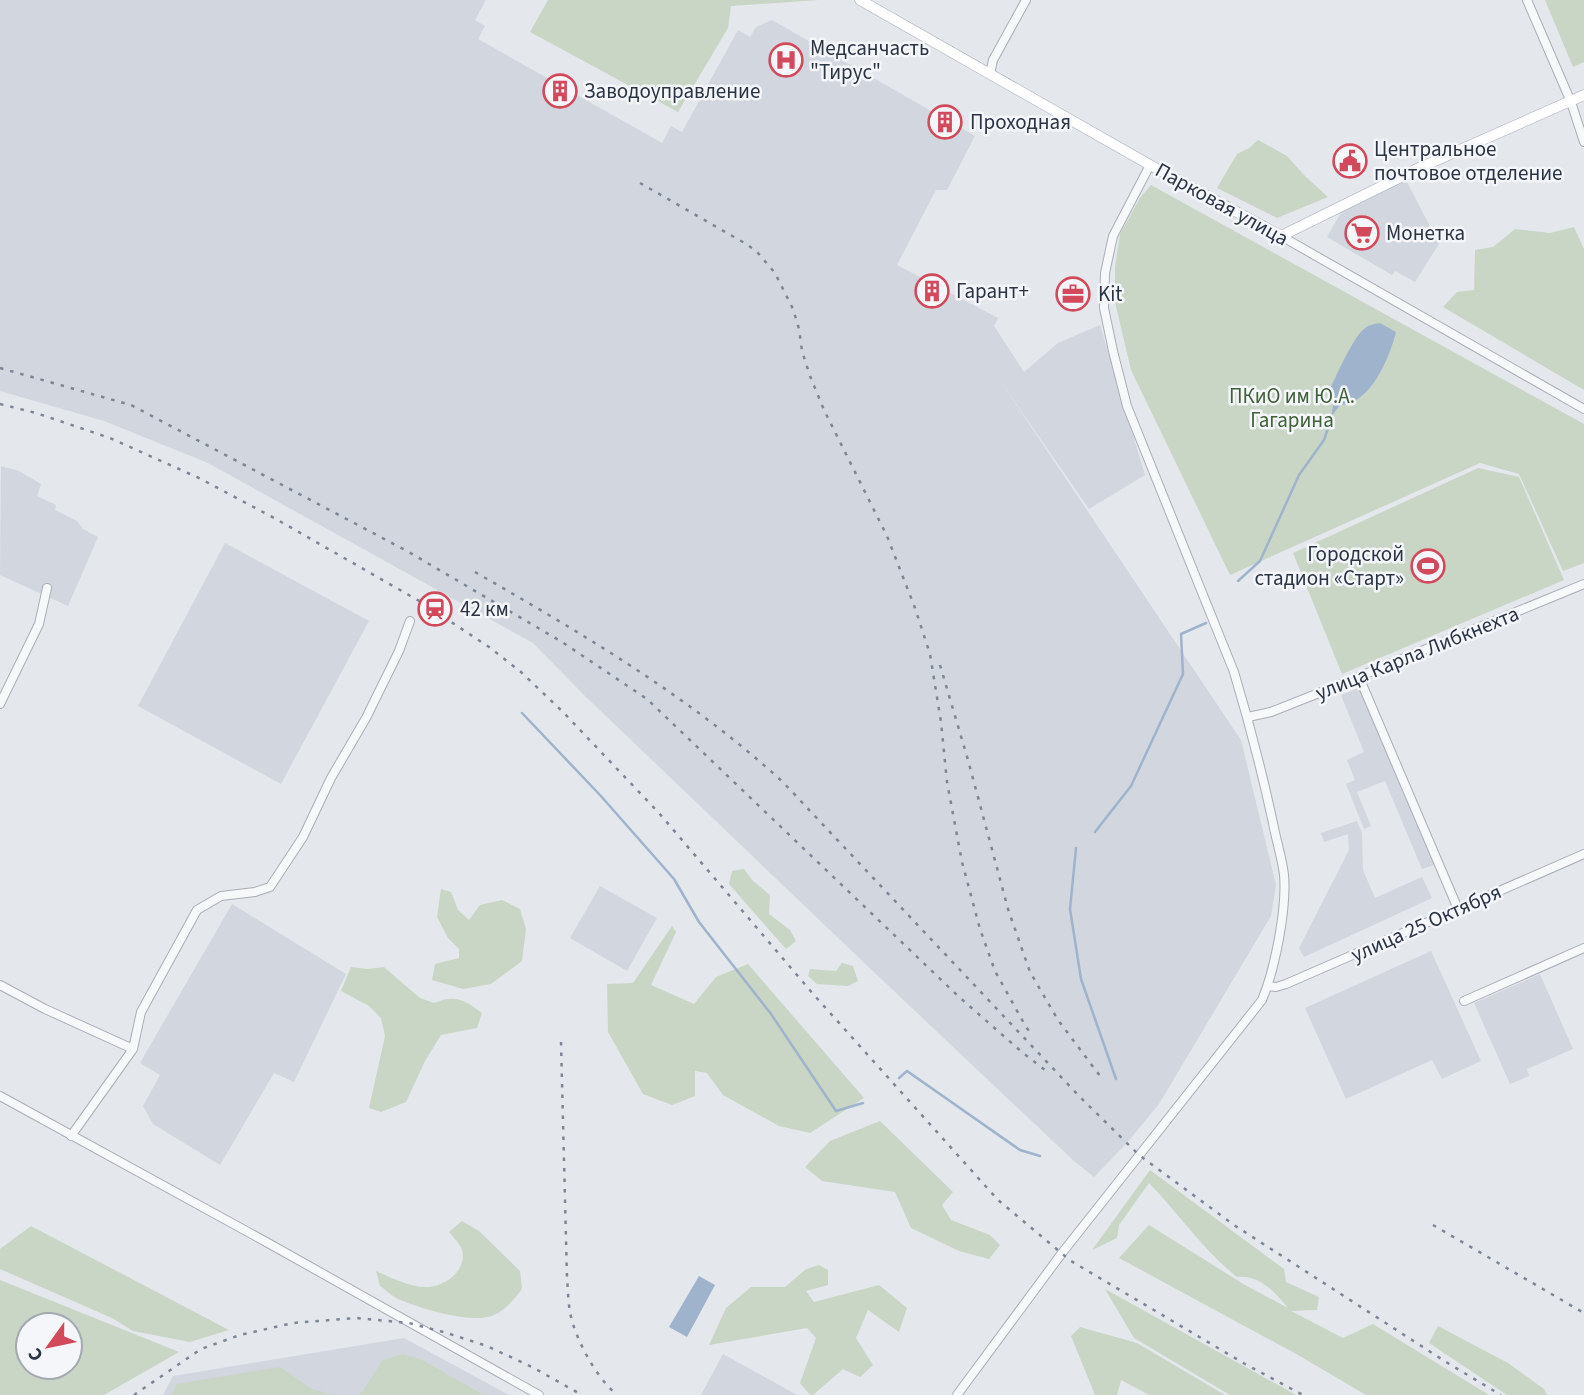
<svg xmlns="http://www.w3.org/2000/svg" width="1584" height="1395" viewBox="0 0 1584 1395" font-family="'Source Sans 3',sans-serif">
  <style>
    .built { fill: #d2d6de }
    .green { fill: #c9d6c5; fill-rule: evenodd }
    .water { fill: #9fb4cc }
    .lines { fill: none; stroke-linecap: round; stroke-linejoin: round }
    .stream { stroke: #9fb4cc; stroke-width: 2.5 }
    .minor-casing { stroke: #a9aeb7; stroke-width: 10 }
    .major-casing { stroke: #a3abb8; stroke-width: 11 }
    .minor { stroke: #f7f8fa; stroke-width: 8 }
    .major { stroke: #fff; stroke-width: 10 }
    .rail { stroke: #7d8696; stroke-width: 2.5; stroke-dasharray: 3.5 7; stroke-linecap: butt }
    .labels { text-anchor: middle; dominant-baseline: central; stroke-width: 5; stroke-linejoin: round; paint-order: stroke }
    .poi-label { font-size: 21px; fill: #2b3445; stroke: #f4f6f9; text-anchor: start }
    .street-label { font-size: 21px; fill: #2b3445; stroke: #f4f6f9 }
    .park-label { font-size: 21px; fill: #3f6138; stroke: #f4f6f9 }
  </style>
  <rect width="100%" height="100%" fill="#e4e7ec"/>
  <path class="built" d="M0 0H486L475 20 485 26 478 39 662 143 671 126 682 132 738 30 750 37 756 27 772 20 975 136 947 190H936L897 265 998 318 994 326 1024 372 1058 343 1100 325 1145 475 1089 509 999 379 1241 740 1276 885 1271 916 1159 1104 1126 1144 1094 1177 1074 1161 877 975 586 697 533 643 208 463 104 421 0 391Z
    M1406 180 1439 244 1415 282 1395 271 1392 275 1327 237 1343 209Z
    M1 466 19 471 41 484 37 496 56 505 55 510 77 521 83 529 98 537 68 606 0 575Z
    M225 543 369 621 281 784 138 706Z
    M1361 687 1434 865 1422 869 1385 781 1357 792 1371 826 1364 829 1346 784 1355 780 1347 760 1364 752 1341 695Z
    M1357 821 1362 833 1363 870 1375 898 1422 877 1432 898 1304 957 1299 948 1349 850 1348 834 1324 842 1321 833Z
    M600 886 657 918 627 971 570 938Z
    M232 904 346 974 294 1082 274 1073 220 1165 153 1124 143 1106 160 1075 140 1063Z
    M1431 951 1481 1061 1442 1079 1432 1060 1346 1099 1305 1008Z
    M1540 974 1573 1049 1527 1069 1529 1076 1510 1084 1474 1003Z
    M404 1338 509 1395H163L173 1376Z
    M723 1354 797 1395H701Z"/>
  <path class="green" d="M548 0H819L731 6 728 28 678 112 530 32Z
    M1545 0H1584V62L1573 67Z
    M1258 140 1287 156 1305 176 1328 197 1277 218 1217 188 1237 154 1249 148Z
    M1151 185 1584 424V563L1563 571 1519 474 1480 463 1230 575 1131 370 1115 302V267L1120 234 1140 198Z
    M1574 227 1584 249V390L1443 307 1457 292 1474 290 1475 250 1493 247 1515 229 1550 233Z
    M1478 468 1519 477 1564 580 1342 674 1293 553Z
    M744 869 753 881 770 895 769 914 790 930 796 941 786 949 729 884 732 871Z
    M441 889 451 892 458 910 469 920 480 905 502 900 520 909 526 929 522 961 491 984 463 989 432 980 435 964 459 958V949L448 938 437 917Z
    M672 926 676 932 651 985 694 1004 716 977 748 964 864 1098 810 1133 779 1126 723 1095 707 1073 695 1071V1096L672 1105 643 1094 608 1032 607 984 633 983Z
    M842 963 853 966 858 981 848 986 817 984 808 976 810 969 836 971Z
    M351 967 368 969 384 967 420 998 434 1003C455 994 465 1000 482 1013L477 1028 441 1035 425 1061 406 1102 381 1112 369 1108 385 1036 381 1018 369 1006 341 991Z
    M880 1121 953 1192 942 1205 951 1220 990 1235 1000 1245 989 1259 959 1251 911 1228 895 1192 822 1181 805 1167 830 1141Z
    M1150 1170 1284 1269 1286 1282 1319 1297 1317 1310 1291 1311 1343 1338 1373 1324 1489 1395H1366L1298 1355 1119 1258 1149 1225 1245 1285 1288 1308C1275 1292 1260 1275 1237 1277 1204 1251 1179 1214 1149 1183L1119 1225 1117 1238 1092 1250Z
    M462 1221 479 1231 520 1271 522 1289C514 1299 506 1310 494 1315 473 1325 419 1308 398 1299 392 1296 386 1290 380 1286L376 1271C392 1278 411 1288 429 1287 447 1285 467 1270 462 1250 460 1244 454 1238 449 1232Z
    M31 1226 229 1330 190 1342 133 1331 112 1318 0 1269V1249Z
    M819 1265 828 1270V1285L806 1291 814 1302 879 1285 907 1308 899 1332 868 1310 856 1338 873 1365 860 1377 843 1369 813 1395H810L800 1383 816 1338 807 1328 709 1345 726 1308 751 1287H785L806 1269Z
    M0 1280 179 1352 104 1395H0ZM70 1325V1367H28V1325Z
    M1105 1289 1296 1395H1230L1134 1338Z
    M1438 1326 1508 1363 1544 1389 1547 1395H1507L1429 1343Z
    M1080 1327 1137 1343 1225 1395H1149L1121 1380 1117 1395H1095L1071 1336Z
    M403 1354 422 1360 484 1395H360L383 1360Z
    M280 1367 312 1389 335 1395H171L177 1384Z"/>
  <path class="water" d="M1380 323 1396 332C1390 357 1370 405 1340 405L1331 417 1334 400 1330 389C1336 376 1354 336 1364 329 1368 325 1374 324 1380 323Z
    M699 1276 715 1285 687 1337 669 1327Z"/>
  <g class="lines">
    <path class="stream" d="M1238 581 1260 561 1299 475 1324 440 1332 416
      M522 713 600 795 674 879 699 922 771 1014 836 1111 863 1103
      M1095 832 1131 786 1183 674 1181 634 1206 623
      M1076 848 1070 909 1081 979 1116 1079
      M899 1078 907 1071 1020 1150 1040 1156"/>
    <defs>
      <path id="minor" d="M1527 0 1571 102 1584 142
        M990 74 993 60 1026 0
        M1281 236 1584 409
        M1359 677 1458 909
        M0 704 39 624 47 588
        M1248 717 1271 712 1329 689 1584 584
        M0 985 45 1009 133 1049
        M1268 986 1276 987 1286 984 1584 854
        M1464 1001 1584 948
        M0 1096 268 1243 539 1395
        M71 1136 133 1049 141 1012 197 910 221 896 255 892 270 887 303 837 331 778 366 718 399 651 410 621
        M957 1395 1062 1253 1262 1000C1275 969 1287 908 1284 875 1282 857 1276 840 1273 823 1262 772 1249 722 1234 672L1127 406 1113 351 1104 308 1105 273 1113 236 1150 165"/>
      <path id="major" d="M860 0 1150 165 1281 236 1419 168 1584 95"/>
    </defs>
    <use href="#minor" class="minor-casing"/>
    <use href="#major" class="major-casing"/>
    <use href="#minor" class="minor"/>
    <use href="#major" class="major"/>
    <path class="rail" d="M640 183 748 245 758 253 775 273 793 309 799 329 802 351 810 376 824 410 887 536 915 608 930 654 941 722 947 782 962 862 980 929 995 971 1026 1027 1032 1035
      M0 368 131 405 407 551 562 642 647 699 958 996 1023 1053 1045 1070
      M0 404 36 413 110 438 199 478 276 519 421 602 489 647 521 672 563 712 659 813 814 995 998 1200 1071 1261 1245 1364 1303 1395
      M475 572C576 630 678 690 766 767 782 780 797 797 811 812L1079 1096 1139 1155 1234 1225 1446 1362 1501 1395
      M940 665 968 760 1008 909 1030 972 1058 1020 1103 1080
      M561 1042 567 1278C568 1289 568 1301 570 1312 575 1339 596 1377 617 1395
      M1433 1225 1584 1313
      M134 1395 201 1349 240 1335 293 1323 356 1318 409 1323 447 1333 487 1346 532 1367 582 1395"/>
  </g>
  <defs>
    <symbol id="hospital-ring" viewBox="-11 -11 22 22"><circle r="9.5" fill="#f4f6f9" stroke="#d1495b" stroke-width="1.5"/><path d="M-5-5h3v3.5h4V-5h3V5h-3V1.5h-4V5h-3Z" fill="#d1495b"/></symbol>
    <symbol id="building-ring" viewBox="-11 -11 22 22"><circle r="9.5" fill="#f4f6f9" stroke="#d1495b" stroke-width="1.5"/><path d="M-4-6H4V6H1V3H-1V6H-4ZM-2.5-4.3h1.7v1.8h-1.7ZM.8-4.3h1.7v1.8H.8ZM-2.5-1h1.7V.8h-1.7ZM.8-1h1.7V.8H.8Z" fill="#d1495b"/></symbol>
    <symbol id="civic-ring" viewBox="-11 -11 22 22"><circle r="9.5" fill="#f4f6f9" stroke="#d1495b" stroke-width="1.5"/><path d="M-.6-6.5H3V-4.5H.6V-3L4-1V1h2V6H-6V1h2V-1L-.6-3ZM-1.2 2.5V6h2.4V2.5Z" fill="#d1495b"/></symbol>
    <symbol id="supermarket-ring" viewBox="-11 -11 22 22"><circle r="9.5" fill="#f4f6f9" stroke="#d1495b" stroke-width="1.5"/><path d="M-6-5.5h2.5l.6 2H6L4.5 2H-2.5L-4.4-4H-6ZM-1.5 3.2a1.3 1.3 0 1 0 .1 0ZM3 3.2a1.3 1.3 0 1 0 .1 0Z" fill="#d1495b"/></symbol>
    <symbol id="office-ring" viewBox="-11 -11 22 22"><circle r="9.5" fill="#f4f6f9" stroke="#d1495b" stroke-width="1.5"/><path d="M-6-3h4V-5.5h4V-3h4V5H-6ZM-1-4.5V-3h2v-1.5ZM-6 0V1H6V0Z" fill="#d1495b"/></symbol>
    <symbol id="stadium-ring" viewBox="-11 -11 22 22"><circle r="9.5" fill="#f4f6f9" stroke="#d1495b" stroke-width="1.5"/><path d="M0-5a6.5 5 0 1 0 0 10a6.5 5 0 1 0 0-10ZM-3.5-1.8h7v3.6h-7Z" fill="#d1495b"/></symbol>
    <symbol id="station-ring" viewBox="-11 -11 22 22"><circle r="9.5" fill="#f4f6f9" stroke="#d1495b" stroke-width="1.5"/><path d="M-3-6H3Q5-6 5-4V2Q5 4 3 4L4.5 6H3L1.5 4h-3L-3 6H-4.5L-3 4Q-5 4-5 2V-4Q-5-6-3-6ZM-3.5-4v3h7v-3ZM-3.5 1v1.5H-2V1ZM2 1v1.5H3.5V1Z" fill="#d1495b"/></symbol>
  </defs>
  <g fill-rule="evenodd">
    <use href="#hospital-ring" x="767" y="41" width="38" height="38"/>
    <use href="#building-ring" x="541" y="72" width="38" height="38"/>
    <use href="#building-ring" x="926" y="103" width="38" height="38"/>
    <use href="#civic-ring" x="1331" y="142" width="38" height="38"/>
    <use href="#supermarket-ring" x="1343" y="214" width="38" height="38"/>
    <use href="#building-ring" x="913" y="272" width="38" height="38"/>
    <use href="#office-ring" x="1054" y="275" width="38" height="38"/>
    <use href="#stadium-ring" x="1409" y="547" width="38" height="38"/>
    <use href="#station-ring" x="416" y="590" width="38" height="38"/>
  </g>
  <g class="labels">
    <g class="poi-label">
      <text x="810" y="48">Медсанчасть<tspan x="810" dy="24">"Тирус"</tspan></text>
      <text x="584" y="91">Заводоуправление</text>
      <text x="970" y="122">Проходная</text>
      <text x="1374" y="149">Центральное<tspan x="1374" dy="24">почтовое отделение</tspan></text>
      <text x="1386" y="233">Монетка</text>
      <text x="956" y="291">Гарант+</text>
      <text x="1098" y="294">Kit</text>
      <text x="1404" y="554" text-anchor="end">Городской<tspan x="1404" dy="24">стадион «Старт»</tspan></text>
      <text x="460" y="609">42 км</text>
    </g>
    <g class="street-label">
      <text transform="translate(1222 204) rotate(29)">Парковая улица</text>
      <text transform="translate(1417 653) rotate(-22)">улица Карла Либкнехта</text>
      <text transform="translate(1426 923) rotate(-24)">улица 25 Октября</text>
    </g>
    <g class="park-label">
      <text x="1292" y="396">ПКиО им Ю.А.<tspan x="1292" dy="24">Гагарина</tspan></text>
    </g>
  </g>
  <g transform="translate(49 1346) rotate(237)"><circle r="33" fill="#f4f6f9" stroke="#a4a8b1" stroke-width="2"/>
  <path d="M0-5L12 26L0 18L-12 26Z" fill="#d1495b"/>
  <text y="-10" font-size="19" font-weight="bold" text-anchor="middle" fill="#2b3445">С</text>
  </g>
</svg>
